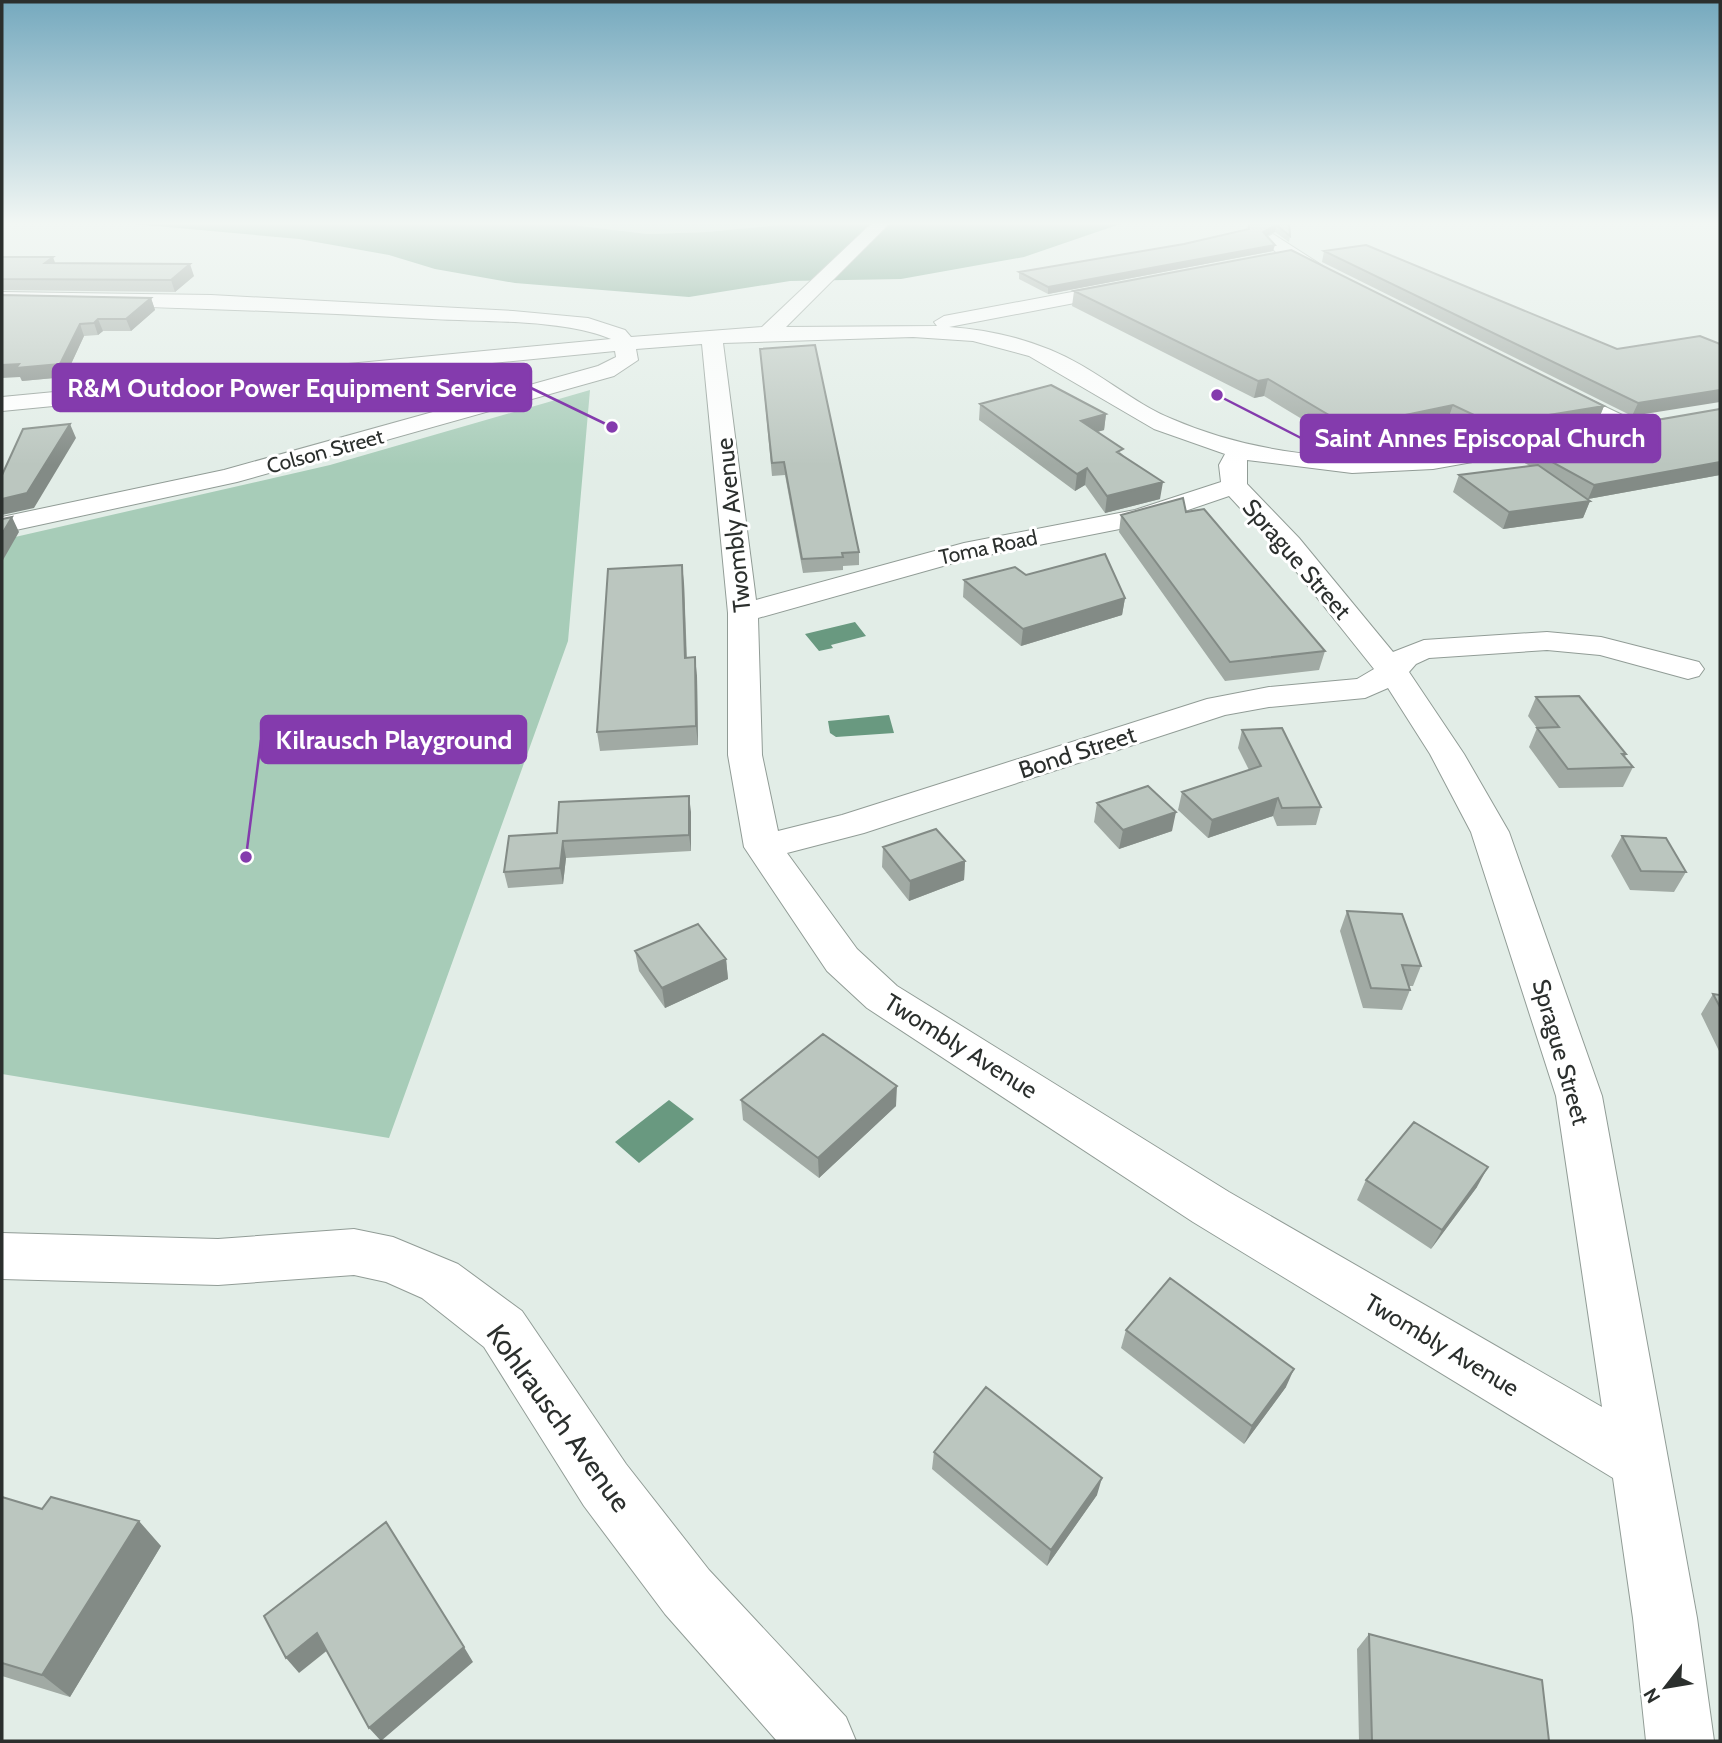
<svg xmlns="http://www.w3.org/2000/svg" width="1722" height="1743" viewBox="0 0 1722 1743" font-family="Cabin,sans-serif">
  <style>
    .green { fill: #a7ccb8 }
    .water { fill: #699980 }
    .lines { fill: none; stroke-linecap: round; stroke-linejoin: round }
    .minor-casing { stroke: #919c96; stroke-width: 2 }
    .minor { fill: #fff; fill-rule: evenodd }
    .wall { fill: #a1aaa4 }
    .shaded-wall { fill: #838b86 }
    .building { fill: #bbc6bf; stroke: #838b86; stroke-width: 2 }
    .labels { text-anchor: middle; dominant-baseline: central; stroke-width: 6; stroke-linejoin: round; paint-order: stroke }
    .far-street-label { font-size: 21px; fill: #2b2f2d; stroke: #fff }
    .street-label { font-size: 24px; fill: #2b2f2d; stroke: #fff }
    .near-street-label { font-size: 28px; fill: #2b2f2d; stroke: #fff }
    .leader { fill: none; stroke: #843bad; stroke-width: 2.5 }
    .callout-dot { fill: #843bad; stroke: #fff; stroke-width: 2.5 }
    .callout { fill: #843bad; stroke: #843bad; stroke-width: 2.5 }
    .callout-label { font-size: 26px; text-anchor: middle; font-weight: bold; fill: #fff }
  </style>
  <rect width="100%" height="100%" fill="#e2ede7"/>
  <path class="green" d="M539 221H821L706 232 648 234Z
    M590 390 568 641 389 1138 2 1074V540L330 465Z"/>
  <path class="water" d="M100 221H539L648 234 706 232 821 221H1129L1024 257 901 279 790 281 689 297 515 283 435 269 389 255 299 239Z
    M855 622 866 636 831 645 833 648 819 651 805 634Z
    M889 715 894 733 836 737 830 733 828 721Z
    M669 1100 694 1119 639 1163 615 1142Z"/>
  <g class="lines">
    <defs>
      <path id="minor" d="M874 221H892L786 327 937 326 934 322 944 316 1125 282 1135 288 1132 292 949 327C994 330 1041 342 1081 365 1111 382 1140 406 1172 419 1252 454 1346 463 1433 455 1478 450 1524 439 1569 431L1578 433 1581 438 1578 443 1569 445 1433 469 1352 473 1247 460V484L1299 538 1393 652 1424 640 1547 632 1601 637 1699 662 1704 669 1699 676 1688 679 1600 655 1547 650 1429 658 1416 664 1409 672 1464 754 1509 832 1602 1096 1697 1618 1714 1741H1646L1633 1618 1613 1478 1193 1222 867 1008 827 971 744 847 728 755V613L702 344 636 349 638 360 614 376 237 482 2 533V517L224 470 598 366 616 357 615 351 2 411V397L611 339C565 319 484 322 432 319 289 311 146 306 2 304V292L211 295 513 311 588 318 625 330 631 337 762 327ZM913 337 973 341 1029 356 1154 429 1225 454 1219 465 1221 482 1135 510 964 543 756 600 723 343ZM1229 496 1279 550 1374 669 1357 679 1269 687 1207 699 842 815 778 831 762 755 758 618 968 559 1150 523ZM1388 688 1430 754 1471 832 1556 1096 1602 1407 1229 1192 897 986 857 949 787 853 864 833 1225 715 1269 707 1365 698Z
        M1273 234 1340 277 1331 283C1306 277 1280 259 1264 239Z
        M1553 382 1637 422 1641 427 1637 432H1621L1545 394 1542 389 1545 384Z
        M354 1229 393 1237 458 1264 522 1311 626 1464 709 1570 846 1717 856 1741H777L665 1614 584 1506 484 1347 422 1298 386 1282 354 1275 218 1285 2 1279V1233L218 1239Z"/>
    </defs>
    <use href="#minor" class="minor-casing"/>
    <use href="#minor" class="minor"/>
  </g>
  <path class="wall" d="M1247 221H1289L1290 236 1289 242 1275 232 1266 236 1273 251 1048 294 1019 279V272L1184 244 1248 230Z
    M1324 251 1617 349 1720 344 1632 416 1322 262Z
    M2 257 55 263 194 276 175 292 2 290Z
    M1074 291 1604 406 1597 423 1487 442 1447 422 1357 441 1343 433 1330 436 1264 396 1254 398 1072 306Z
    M2 295 151 298 155 310 131 331H103L98 335 84 336 65 377 22 381Z
    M760 349 859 552V565L843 566V570L803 573 785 475 772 476Z
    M980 404 1106 414 1104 430 1097 432 1122 454 1160 499 1105 513 1085 485 1075 491 979 420Z
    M1720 409V475L1588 499 1579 493 1590 501 1583 518 1503 529 1453 492 1459 475 1530 466 1514 457 1519 444Z
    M1186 512 1325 651 1319 670 1225 681 1119 532 1121 515Z
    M1026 575 1125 598 1122 615 1021 646 963 597 964 580Z
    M684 583 687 658 697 676 698 745 600 751 597 732Z
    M1536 697 1626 754 1625 757 1633 767 1623 787 1559 788 1529 747 1537 728 1528 716Z
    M1242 730 1321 807 1316 825 1277 826 1273 816 1208 838 1178 810 1182 792 1249 770 1238 748Z
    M1097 803 1172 831 1119 849 1094 822Z
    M691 812V851L566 858 563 884 508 888 504 872 557 833Z
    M1622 836 1686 872 1674 892 1630 890 1611 856Z
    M883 847 965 861 964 880 909 901 882 867Z
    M1347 911 1421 966 1413 986H1409L1410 990 1402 1010 1363 1008 1340 931Z
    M635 951 726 959 728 979 665 1008 639 971Z
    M1713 994 1720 995V1053L1701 1014Z
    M741 1100 896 1106 819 1178 743 1120Z
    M1366 1180 1477 1187 1431 1249 1357 1200Z
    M1126 1330 1286 1387 1244 1444 1121 1348Z
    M934 1452 1097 1495 1047 1566 932 1469Z
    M2 1497 161 1546 70 1697 2 1676Z
    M1369 1634 1549 1741H1359L1357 1649Z"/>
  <path class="shaded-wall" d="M1276 225 1275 232 1261 239 1263 232Z
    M1275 245 1273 251 1048 294V287Z
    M53 257 57 268 45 263Z
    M190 264 194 276 175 292 171 280Z
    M151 298 155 310 131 331 126 319Z
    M98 319 103 331 98 335 94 323Z
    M80 324 84 336 65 377 22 381 20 377 2 378V365Z
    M1268 379 1264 396 1254 398 1258 381Z
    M1720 390V402L1632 416 1638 403Z
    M1453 405 1447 422 1357 441 1362 424Z
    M1604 406 1597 423 1487 442 1493 424Z
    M1106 414 1104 430 1079 437 1081 421Z
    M1348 416 1343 433 1330 436 1334 418Z
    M70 424 76 438 34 508 2 515V499Z
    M1720 462V475L1588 499 1594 485Z
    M1087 468 1085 485 1075 491 1077 474Z
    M1163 482 1160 499 1105 513 1107 496Z
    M1590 501 1583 518 1503 529 1509 512Z
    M12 517 19 532 3 560 2 534Z
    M682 565 684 583 687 676 685 658Z
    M1125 598 1122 615 1021 646 1023 629Z
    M695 657 697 676 698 745 696 726Z
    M689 796 691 812V851L689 835Z
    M1278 798 1273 816 1208 838 1212 820Z
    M1176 812 1172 831 1119 849 1123 830Z
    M563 841 566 858 563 884 560 868Z
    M965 861 964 880 909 901 910 881Z
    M726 959 728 979 665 1008 662 988Z
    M897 1086 896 1106 819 1178 818 1158Z
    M1488 1167 1477 1187 1431 1249 1442 1230Z
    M1294 1369 1286 1387 1244 1444 1252 1426Z
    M1102 1478 1097 1495 1047 1566 1051 1550Z
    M139 1521 161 1546 70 1697 42 1675Z
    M317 1633 329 1649 299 1673 286 1658Z
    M464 1647 473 1662 381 1741 369 1728Z"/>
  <path class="building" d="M1249 221H1289L1290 236 1276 225 1263 232 1275 245 1048 287 1019 272 1184 244 1249 229Z
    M1366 245 1617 349 1700 336 1720 344V390L1638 403 1324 251Z
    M1291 250 1604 406 1493 424 1453 405 1362 424 1348 416 1334 418 1268 379 1258 381 1074 291Z
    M2 257H53L45 263 190 264 171 280 2 279Z
    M2 295 151 298 126 319H98L94 323 80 324 60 364 16 368 19 364 2 365Z
    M815 345 859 552 842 553 843 557 802 559 784 462 772 463 760 349Z
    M1051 385 1106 414 1081 421 1123 449 1117 452 1163 482 1107 496 1087 468 1077 474 980 404Z
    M1720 409V462L1594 485 1519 444Z
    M70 424 27 493 2 499V475L23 429Z
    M1538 465 1590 501 1509 512 1459 475Z
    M1183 498 1186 512 1204 509 1325 651 1230 662 1121 515Z
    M12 517 2 534V519Z
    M1105 554 1125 598 1023 629 964 580 1015 567 1026 575Z
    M682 565 685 658 695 657 696 726 597 732 608 569Z
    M1579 696 1626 754H1622L1633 767 1568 769 1537 728 1559 727 1536 697Z
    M1282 728 1321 807 1282 808 1278 798 1212 820 1182 792 1261 766 1242 730Z
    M1148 786 1176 812 1123 830 1097 803Z
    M689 796V835L563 841 560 868 504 872 509 836 557 833 559 802Z
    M936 829 965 861 910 881 883 847Z
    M1622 836 1666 838 1686 872 1641 871Z
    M1347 911 1402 914 1421 966 1402 965 1410 990 1371 988Z
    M698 924 726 959 662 988 635 951Z
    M1713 994 1720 995V1007Z
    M823 1034 897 1086 818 1158 741 1100Z
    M1414 1122 1488 1167 1442 1230 1366 1180Z
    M1170 1278 1294 1369 1252 1426 1126 1330Z
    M986 1387 1102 1478 1051 1550 934 1452Z
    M2 1497 42 1509 51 1497 139 1521 42 1675 2 1663Z
    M386 1522 464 1647 369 1728 317 1633 286 1658 264 1616Z
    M1369 1634 1542 1680 1549 1741H1372Z"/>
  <linearGradient id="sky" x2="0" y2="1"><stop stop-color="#75a9be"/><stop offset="0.48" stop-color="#f2f7f4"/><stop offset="1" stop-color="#f2f7f4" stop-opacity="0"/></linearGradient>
  <rect width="1722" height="465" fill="url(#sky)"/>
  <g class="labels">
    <g class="far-street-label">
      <text transform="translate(325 451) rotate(-15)">Colson Street</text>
      <text transform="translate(988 547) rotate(-12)">Toma Road</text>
    </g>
    <g class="street-label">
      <text transform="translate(733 525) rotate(-96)">Twombly Avenue</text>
      <text transform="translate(1297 559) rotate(49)">Sprague Street</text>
      <text transform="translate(1077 752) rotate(-18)">Bond Street</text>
      <text transform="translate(961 1046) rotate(32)">Twombly Avenue</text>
      <text transform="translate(1561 1052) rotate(74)">Sprague Street</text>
      <text transform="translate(1442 1345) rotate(31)">Twombly Avenue</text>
    </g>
    <g class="near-street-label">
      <text transform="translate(559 1418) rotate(54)">Kohlrausch Avenue</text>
    </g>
  </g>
  <path class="leader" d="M612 427L531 388M1217 395L1301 438M246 857L261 740"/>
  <g class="callout-dot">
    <circle cx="612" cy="427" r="7"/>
    <circle cx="1217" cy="395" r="7"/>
    <circle cx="246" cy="857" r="7"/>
  </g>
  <g class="callout">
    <rect x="53" y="364" width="478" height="47" rx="7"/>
    <rect x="1301" y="415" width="359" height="47" rx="7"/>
    <rect x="261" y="716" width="265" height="47" rx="7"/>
  </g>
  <g class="callout-label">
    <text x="292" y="397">R&amp;M Outdoor Power Equipment Service</text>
    <text x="1480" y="447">Saint Annes Episcopal Church</text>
    <text x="394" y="749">Kilrausch Playground</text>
  </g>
  <rect width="1722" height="1743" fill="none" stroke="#2b2f2d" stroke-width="7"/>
  <g transform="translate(1666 1687) rotate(239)" stroke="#ffffff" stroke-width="5" paint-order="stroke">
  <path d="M0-5L12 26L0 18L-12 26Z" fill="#2b2f2d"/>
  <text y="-10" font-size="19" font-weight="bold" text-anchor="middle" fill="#2b2f2d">N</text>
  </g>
</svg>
